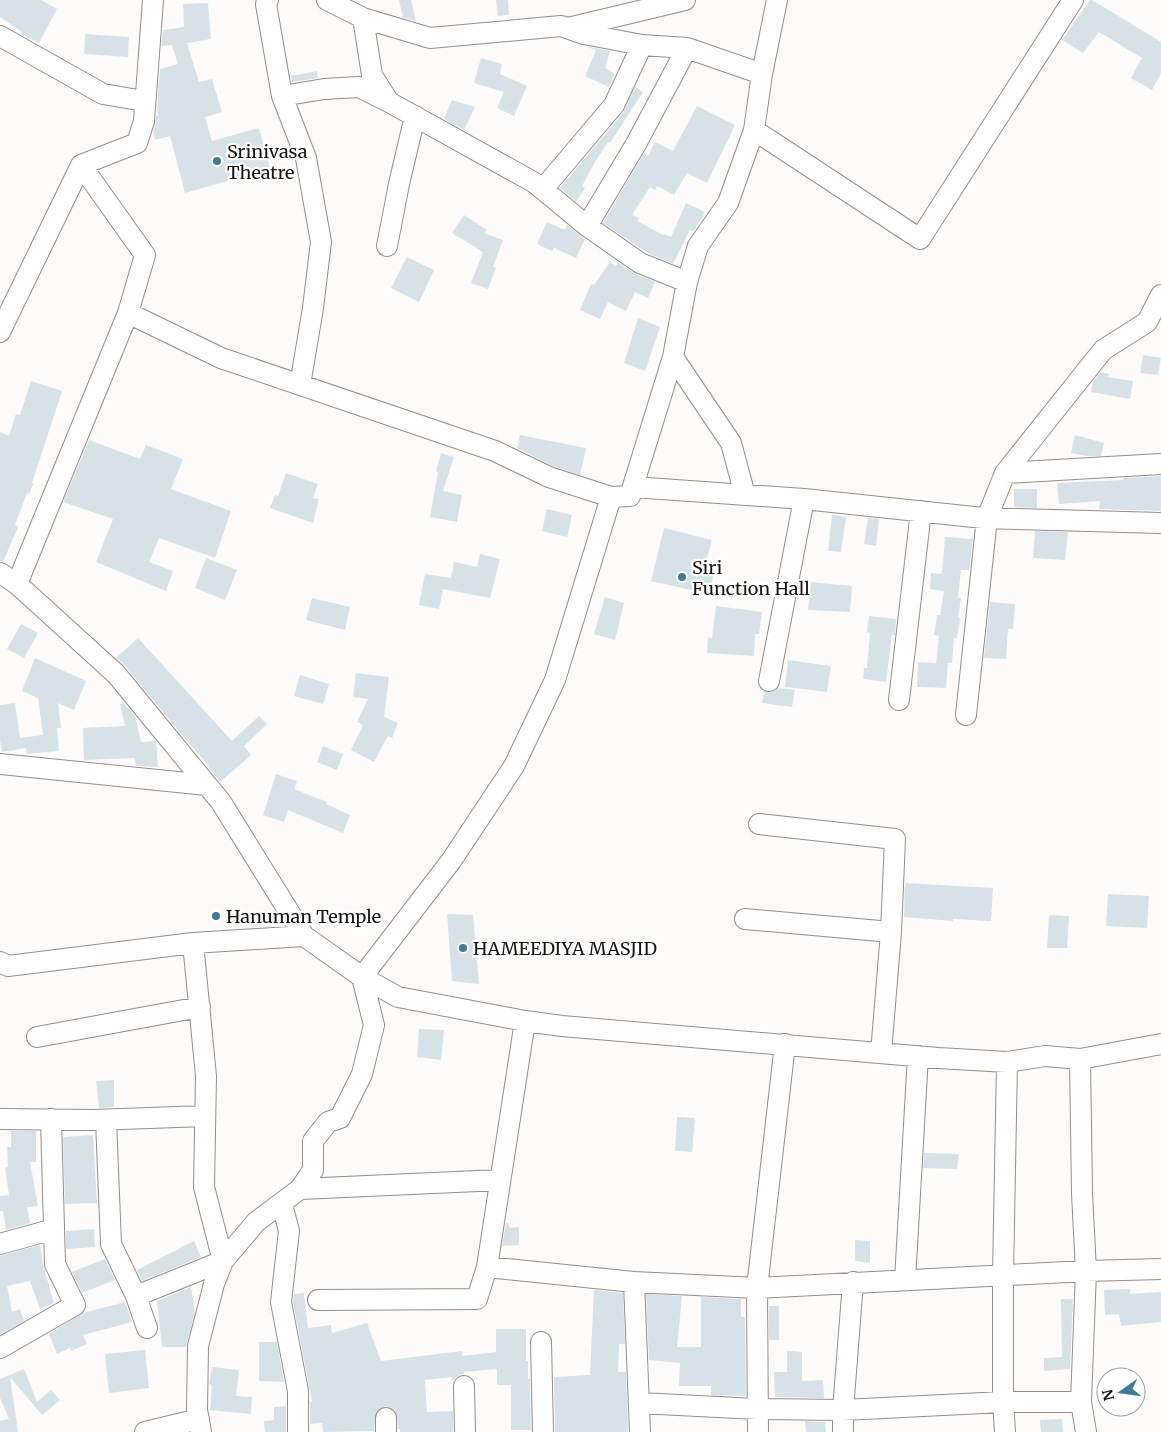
<svg xmlns="http://www.w3.org/2000/svg" width="1161" height="1432" viewBox="0 0 1161 1432" font-family="Merriweather,serif">
  <style>
    .building { fill: #d6e2e7 }
    .lines { fill: none; stroke-linecap: round; stroke-linejoin: round }
    .minor-casing { stroke: #978d89; stroke-width: 22 }
    .minor { stroke: #fff; stroke-width: 20 }
    .poi-dot { fill: #407b93; stroke: #fff; stroke-width: 2 }
    .labels { text-anchor: middle; dominant-baseline: central; stroke-width: 4.5; stroke-linejoin: round; paint-order: stroke }
    .poi-label { font-size: 18px; fill: #161311; stroke: #fff; text-anchor: start }
  </style>
  <rect width="100%" height="100%" fill="#fdfbfa"/>
  <path class="building" d="M0 0H41L57 9 39 43 21 34 22 32 0 17Z
    M399 0H411L416 21 403 18Z
    M496 0H508L509 15 498 16Z
    M1090 0H1092L1161 42V73L1152 90 1131 78 1142 58 1099 32 1083 53 1062 40Z
    M208 3 211 39 187 43 199 82 212 79 222 112 205 117 212 141 259 128 270 169 185 193 170 136 155 140 153 132 156 116 158 115 157 110 160 69 178 64 172 45 161 46 163 30 184 27 183 4Z
    M85 34 129 37 128 57 84 54Z
    M584 46 610 51 605 68 615 74 609 87 585 76 596 50Z
    M481 58 502 64 500 74 527 86 514 116 497 108 504 92 474 83Z
    M317 71 318 78 292 82 291 76Z
    M635 87 643 92 610 143 608 142 595 162 582 186 585 188 576 202 560 188 623 113Z
    M452 100 475 107 464 130 444 119Z
    M697 106 735 125 707 183 687 173 674 195 657 186 655 190 650 187 632 215 639 218 637 221 663 235 664 234 671 237 686 203 705 212 694 231 690 230 673 264 646 252 603 223 644 153 648 156 655 142 673 151Z
    M464 215 487 230 484 233 503 240 493 267 496 268 488 289 471 283 483 252 452 233Z
    M547 222 565 230 567 225 585 239 576 258 554 248 552 251 537 244Z
    M407 257 434 270 419 302 391 288Z
    M610 262 616 266 618 262 635 274 655 282 648 298 635 292 626 311 608 302 600 319 580 310 591 284 594 285Z
    M638 318 660 327 645 371 624 363Z
    M1143 355 1161 358 1158 375 1140 373Z
    M1100 372 1109 374 1108 377 1133 381 1130 399 1091 392 1093 382Z
    M31 381 62 391 32 483H34L29 494 27 493 15 525 18 527 3 562 0 561V432L9 436 16 414 20 415Z
    M520 435 586 448 580 475 553 466 517 448Z
    M1075 435 1104 443 1101 456H1086L1071 453Z
    M89 440 140 459 146 445 183 459 171 489 231 511 215 558 159 538 149 562 173 571 166 591 96 562 113 519 63 502Z
    M441 453 454 457 443 491 462 495 457 522 430 517 438 472 436 471Z
    M286 473 318 484 313 498 319 499 313 523 270 508 275 495 278 496Z
    M1161 476V511L1099 509 1100 501 1059 504 1057 483 1123 480 1124 478Z
    M1014 489H1037V508L1014 507Z
    M547 509 572 515 567 537 542 531Z
    M832 515 846 517 841 552 828 551Z
    M868 518 879 519 876 546 864 544Z
    M664 528 712 540 704 569 714 572 709 594 651 581Z
    M1035 531 1068 532 1065 560 1033 558Z
    M945 537 973 539 969 570H961L958 598H961L958 618H960L957 638H954L952 663H948L946 688 917 687 918 662 936 663 939 636 934 635 937 615H940L944 591 930 589 931 573 942 574Z
    M480 554 500 559 490 598 443 589 439 609 419 605 425 574 451 578 454 562 477 567Z
    M206 558 237 570 225 600 195 588Z
    M811 582 852 586 850 612 808 610Z
    M605 597 624 603 615 640 594 634Z
    M312 598 350 607 345 630 306 620Z
    M990 602 1015 604 1013 629H1008L1006 659 984 658Z
    M716 606 762 612 759 634H755L754 656 707 653 708 637 712 638Z
    M869 616 896 619 895 635H892L886 682 863 679 864 668H867L870 633 867 632Z
    M21 624 38 633 24 658 7 649Z
    M138 638 232 741 259 716 267 724 244 746 251 755 220 782 208 767 209 766 181 734 125 666 116 658Z
    M35 658 86 681 74 710 58 703 61 728H57L59 751 27 754 26 748 2 752 0 740V705L15 703 20 738 43 735 38 698 22 691Z
    M788 660 831 666 827 692 785 687Z
    M356 673 389 677 384 717 398 723 392 738 388 736 374 762 351 750 363 725 357 722 368 699 353 697Z
    M300 675 329 684 323 704 294 696Z
    M778 688 795 690 792 707 762 703 764 691 772 692Z
    M124 703 135 716 141 742 156 741 158 767 136 766 135 758 84 760 83 728 125 726 120 704Z
    M323 746 343 754 337 770 317 762Z
    M276 774 297 781 294 789 327 802 326 804 350 815 343 833 288 810 284 822 263 815Z
    M905 883 993 888 991 921 953 919V921L904 917Z
    M1108 894 1149 896 1147 928 1106 926Z
    M447 914 473 915 479 984 452 981Z
    M1049 915 1069 916 1067 948H1047Z
    M419 1029 444 1030 441 1060 417 1057Z
    M114 1080V1107L99 1108 96 1081Z
    M677 1117 695 1118 692 1152 675 1151Z
    M11 1131H36V1162H30L38 1206 27 1207 30 1223 6 1230 3 1211H0V1196L9 1195 5 1168 8 1167 7 1147H11Z
    M93 1135 97 1203 65 1204 63 1137Z
    M924 1153 959 1154 957 1169 923 1168Z
    M506 1223H508L510 1228 519 1227V1245L502 1246Z
    M94 1229 95 1247 66 1249V1231Z
    M855 1240 870 1241V1263L855 1261Z
    M194 1241 201 1257 142 1281 137 1270Z
    M40 1245 43 1265 54 1303 40 1309 30 1281 7 1286 12 1312 20 1309 24 1321 0 1334V1256Z
    M105 1259 115 1280 82 1293 72 1272Z
    M191 1287 195 1312 186 1347H162L157 1301Z
    M1130 1289V1294L1161 1292V1322L1121 1326 1119 1314 1105 1315 1104 1290Z
    M594 1290 623 1293 625 1344H619L618 1372H626L628 1432H555L554 1377 590 1375Z
    M304 1293 308 1328 331 1325 332 1333 367 1323 381 1361 462 1351V1356L496 1352V1329H526V1361H528V1379H530L531 1430H511V1385H497V1369L464 1372V1374L458 1376 454 1380H452V1377L425 1380 427 1412 453 1411V1432H400V1429H398L396 1413 392 1408 386 1406 381 1408 376 1413 374 1431 323 1432 322 1423 310 1424V1402H312L293 1302 294 1294Z
    M646 1294 682 1296 677 1347H701V1297L741 1299V1317H745L746 1396 711 1395V1386H679L680 1363 649 1360Z
    M1061 1299H1073L1070 1369 1044 1371V1358L1062 1357Z
    M125 1302 132 1322 83 1335 87 1344 71 1351 70 1348 57 1354 49 1334 83 1313Z
    M769 1306H779V1340H769Z
    M259 1342H277L284 1382 259 1381Z
    M145 1350 149 1388 109 1393 105 1354Z
    M787 1351 802 1352V1381L823 1380 824 1398 775 1397 774 1372H787Z
    M212 1367 239 1370 236 1396 252 1397 251 1414 210 1410 212 1385 209 1384Z
    M24 1369 37 1402 51 1390 60 1400 42 1415 10 1377 18 1432H0V1421L9 1419 0 1398V1379Z
    M286 1406V1432H265L264 1421 274 1420V1407Z
    M1062 1419 1063 1432H1041L1040 1420Z
    M805 1421 825 1422 826 1432H806Z"/>
  <g class="lines">
    <defs>
      <path id="minor" d="M268 0 266 4 282 96 306 158 321 242 313 308 300 385
        M327 0 363 18 372 75 389 102 535 183 587 226 640 263 687 282
        M363 18 430 38 561 26 584 34 642 45 687 48 762 74
        M568 28 685 0
        M0 36 103 94 144 101
        M282 96 324 89 359 87 389 102
        M754 130 920 239 1073 0
        M81 165 137 143 144 121 153 0
        M543 189 614 105 642 45
        M587 226 636 144 687 48
        M387 246 399 184 415 116
        M0 332 81 165 145 255 128 313
        M673 357 731 443 745 495
        M1005 473 1103 350 1147 322 1161 295
        M633 487 804 499 983 518 1161 523
        M0 573 17 584 116 674 221 802 304 936 362 977 398 997 525 1021 562 1026 938 1058 1007 1062 1045 1056 1080 1059 1082 1193 1086 1271 1081 1402 1086 1432
        M17 584 128 313 221 358 495 451 549 477 611 497
        M769 681 804 499
        M899 700 921 511
        M966 715 987 518 1005 473 1161 464
        M0 764 207 785
        M759 824 895 839 891 932
        M745 919 891 932 881 1053
        M0 962 8 966 193 943 304 936
        M37 1037 200 1007
        M1080 1059 1161 1044
        M0 1119 93 1120 205 1116
        M106 1120 111 1244 136 1296 147 1328
        M300 1189 500 1180
        M282 1204 289 1231 281 1302 298 1391V1432
        M0 1244 54 1229
        M487 1267 634 1282
        M905 1280 918 1056
        M136 1296 223 1261 204 1187 206 1076 193 943
        M318 1300 477 1299 487 1267 525 1021
        M541 1342 543 1432
        M0 1348 75 1305 55 1264 51 1119
        M464 1386 465 1432
        M639 1403 757 1409 843 1410 1003 1402H1081
        M145 1432 199 1419
        M201 1432 197 1410 198 1346 214 1284 223 1261 256 1222 300 1189 313 1170V1141L328 1122 340 1118 362 1074 374 1025 362 977 451 861 514 766 555 680 611 497 630 496 673 357 687 282 698 246 728 203 754 130 762 74 777 0
        M386 1432V1418
        M640 1432 634 1282 757 1288 1086 1271 1161 1269
        M758 1432 757 1288 785 1044
        M843 1432V1410L853 1282
        M1005 1432 1003 1402V1275L1007 1062"/>
    </defs>
    <use href="#minor" class="minor-casing"/>
    <use href="#minor" class="minor"/>
  </g>
  <g class="poi-dot">
    <circle cx="217" cy="161" r="5"/>
    <circle cx="682" cy="577" r="5"/>
    <circle cx="216" cy="916" r="5"/>
    <circle cx="463" cy="948" r="5"/>
  </g>
  <g class="labels">
    <g class="poi-label">
      <text x="227" y="151">Srinivasa<tspan x="227" dy="21">Theatre</tspan></text>
      <text x="692" y="567">Siri<tspan x="692" dy="21">Function Hall</tspan></text>
      <text x="226" y="916">Hanuman Temple</text>
      <text x="473" y="948">HAMEEDIYA MASJID</text>
    </g>
  </g>
  <g transform="translate(1121 1392) rotate(256)"><circle r="24" fill="#ffffff" stroke="#a2a1a0"/>
  <path d="M0-4L9 19L0 12L-9 19Z" fill="#407b93"/>
  <text y="-8" font-size="14" font-weight="bold" text-anchor="middle" fill="#161311">N</text>
  </g>
</svg>
